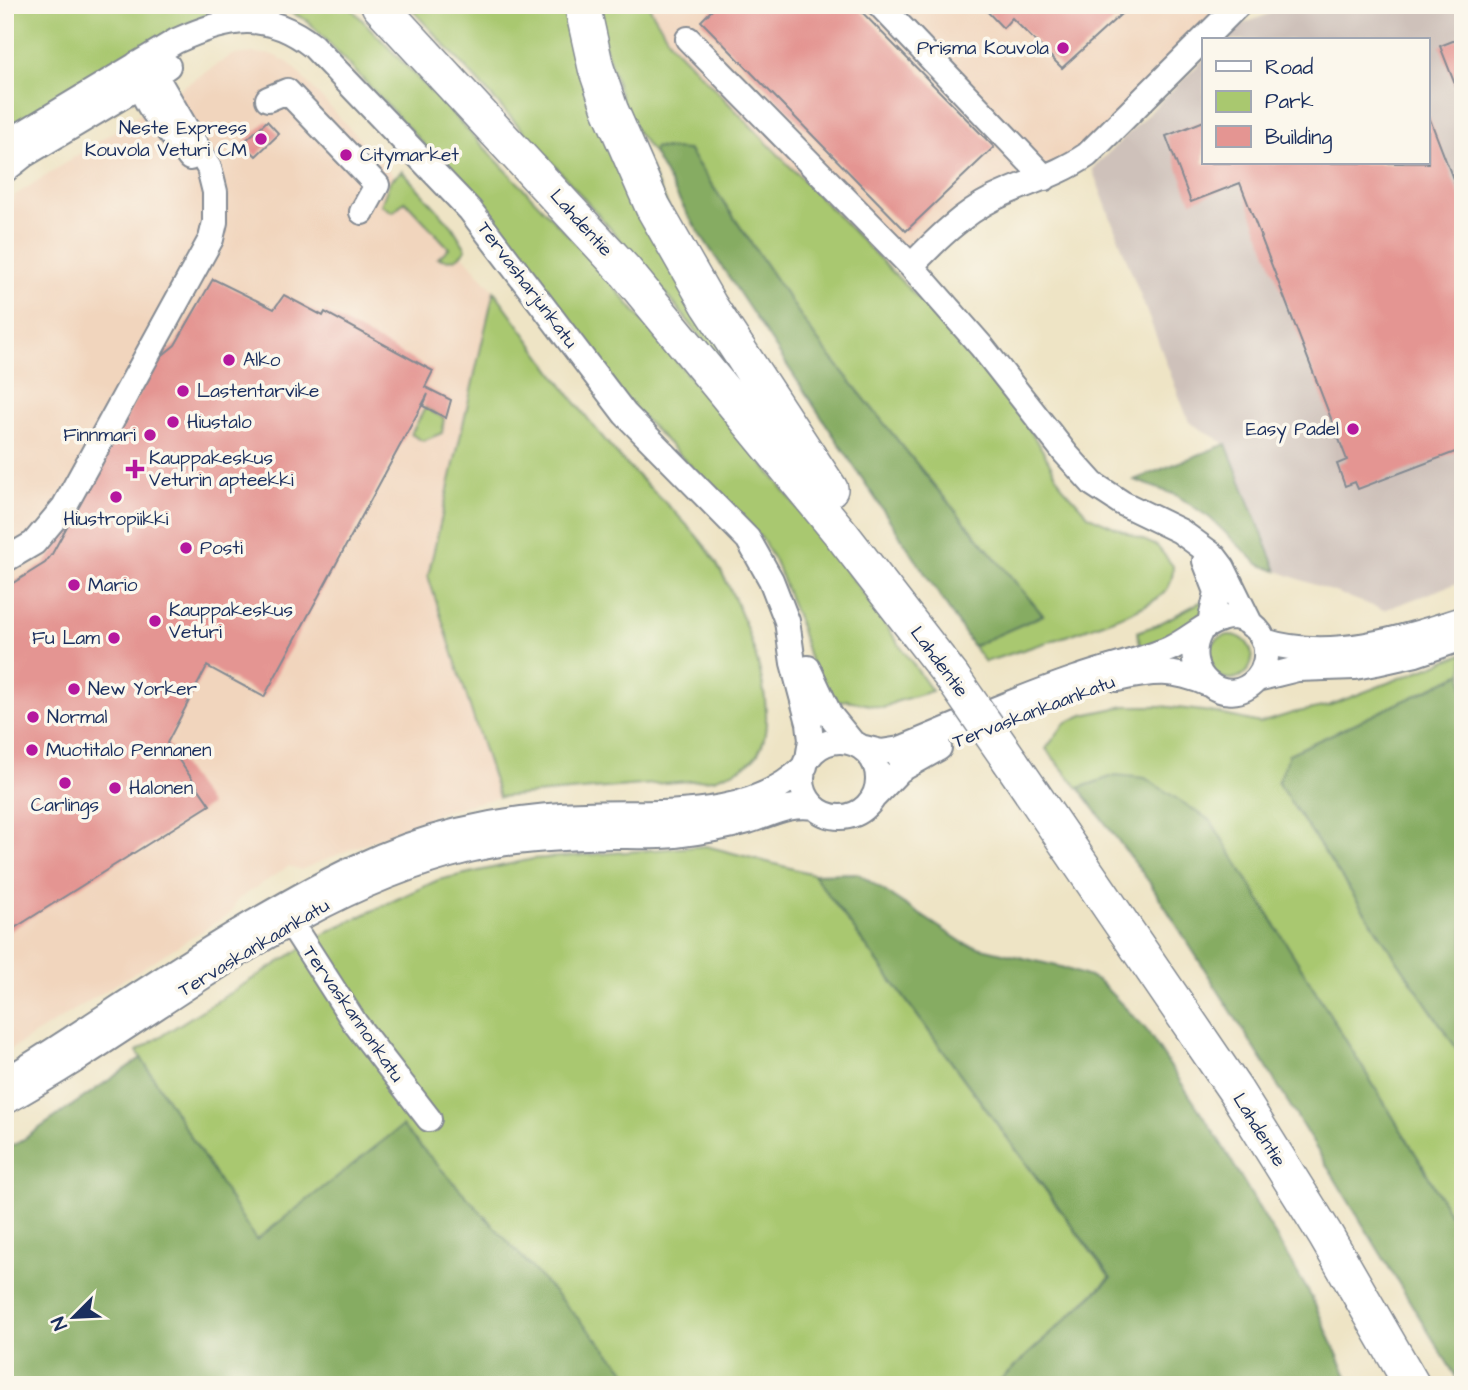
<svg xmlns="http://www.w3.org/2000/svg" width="1468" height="1390" viewBox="0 0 1468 1390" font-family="'Architects Daughter',sans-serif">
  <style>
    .built { fill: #f1d5bd }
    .industrial { fill: #cec1ba }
    .green { fill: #a9c86f; stroke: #627c66; stroke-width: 2 }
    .forest { fill: #86ac62; stroke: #506e60; stroke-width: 2 }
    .building { fill: #e49592 }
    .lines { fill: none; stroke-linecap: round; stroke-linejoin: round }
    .minor-casing { stroke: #848a92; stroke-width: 28 }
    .highway-casing { stroke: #848a92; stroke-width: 38 }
    .minor { stroke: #fff; stroke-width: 24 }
    .highway { stroke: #fff; stroke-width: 35 }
    .highway-bridge-casing { stroke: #848a92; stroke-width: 38; stroke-linecap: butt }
    .highway-bridge { stroke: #fff; stroke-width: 35 }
    .poi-dot { fill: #b5179e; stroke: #fbf7ec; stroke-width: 2.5 }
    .labels { text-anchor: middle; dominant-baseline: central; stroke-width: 7; stroke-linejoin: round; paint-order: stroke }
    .poi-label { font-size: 19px; fill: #1b2f5e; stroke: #fbf7ec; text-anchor: start }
    .street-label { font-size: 19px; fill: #1b2f5e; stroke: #fbf7ec }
  </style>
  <rect width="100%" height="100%" fill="#fbf7ec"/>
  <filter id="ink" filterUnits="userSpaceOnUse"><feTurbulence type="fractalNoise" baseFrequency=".0143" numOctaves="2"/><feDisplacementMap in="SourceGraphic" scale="14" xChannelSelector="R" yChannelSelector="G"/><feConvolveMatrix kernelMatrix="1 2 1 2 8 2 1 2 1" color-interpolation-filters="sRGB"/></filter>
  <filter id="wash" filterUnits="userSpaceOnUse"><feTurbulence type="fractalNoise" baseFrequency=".00686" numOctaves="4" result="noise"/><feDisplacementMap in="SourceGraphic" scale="28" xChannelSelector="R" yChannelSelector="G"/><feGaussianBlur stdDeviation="1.57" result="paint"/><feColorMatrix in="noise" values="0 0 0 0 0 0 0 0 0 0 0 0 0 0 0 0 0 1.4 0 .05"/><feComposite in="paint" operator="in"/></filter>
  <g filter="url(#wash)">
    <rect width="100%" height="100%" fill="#eee4c5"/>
    <path class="built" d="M648 5H1227L1078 154 990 187 945 217 888 265 672 45Z
      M253 53 273 55 289 63 393 175 494 291 428 576 499 797 445 811 300 870 289 866 237 900 231 913 5 1053V215L14 196 232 55Z"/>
    <path class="industrial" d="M1291 5H1463V581L1384 610 1277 571 1226 444 1189 422 1092 169 1204 59V163H1428V40H1223L1238 26Z"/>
    <path class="green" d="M5 5H226L190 23 5 134Z
      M277 5H348L590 258 776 480 858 586 932 691 895 702 883 708 847 700 831 703 811 664 799 623 776 563 762 539 616 390 512 241 481 205 308 21Z
      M408 5H574L766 417 644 267 549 159Z
      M592 5H648L672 45 946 327 1007 395 1043 451 1062 486 1089 516 1157 546 1173 566C1173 575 1172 583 1166 591 1146 615 1020 650 985 662L973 646 1043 615 932 483 817 340 689 151 655 147 653 153 628 120Z
      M402 171 452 226 466 249C458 260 451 262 438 258L449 248 405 201 393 212 381 205 390 181Z
      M494 291C534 345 572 402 616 453 643 484 678 511 704 545 734 582 790 716 755 757 744 769 727 774 713 779L499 797 428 576Z
      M425 408 444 418 442 433 423 441 411 434Z
      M1208 598 1193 630 1141 647 1137 632 1157 625Z
      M1208 657a22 22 0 1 1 44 0a22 22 0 1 1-44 0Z
      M1463 654V672L1451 679 1289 754 1278 783 1463 1058V1239L1420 1161 1211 821 1116 775 1078 788 1046 749 1065 723 1083 715 1125 706H1161L1211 712 1260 723 1293 713 1328 706Z
      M706 846 813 874 1110 1278 995 1385H637L257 1243 137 1051 331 930 438 880 533 859Z"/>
    <path class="forest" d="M655 148 688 150 817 340 932 483 1043 615 973 646 689 217 653 153Z
      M1226 444 1277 571 1258 564 1210 518 1176 495 1134 480Z
      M1463 672V1058L1278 783 1289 754 1451 679Z
      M1116 775 1145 778 1211 821 1420 1161 1463 1239V1385H1461L1264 1063 1150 883 1079 788Z
      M857 873 965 944 1061 967 1098 980 1145 1028 1219 1140 1312 1298 1351 1385H995L1111 1278 813 874Z
      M141 1058 256 1240 402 1126 639 1385H5V1148L18 1143Z"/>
    <g id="blocks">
      <path class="building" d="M717 5H855L994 147 906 231 701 21Z
        M981 5H1131L1062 68 1012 18 1003 28Z
        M1463 37V105L1440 46Z
        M1428 114 1463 205V449L1358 489 1355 482 1345 486 1337 464 1347 460 1240 183 1191 202 1166 136 1204 121V163H1428Z
        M267 121 279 134 256 156 243 143Z
        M213 279 274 309 284 295 323 316 325 312 433 371 425 387 451 400 446 418 423 406 428 394 264 697 207 666 167 743 210 805 5 934V588L45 563 52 554 158 359 175 345Z"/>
    </g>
  </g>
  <g filter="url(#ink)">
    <use href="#blocks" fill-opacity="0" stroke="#848a92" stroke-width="2"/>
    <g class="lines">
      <defs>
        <path id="minor" d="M880 5 1045 178
          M688 39 911 266 982 347 1066 454 1093 484 1122 503 1180 531 1214 556 1223 568 1251 625
          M138 72C139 105 172 132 190 158
          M268 99 287 91 377 185 362 212
          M5 144 176 41C227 18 266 9 313 46L470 210 625 414 748 539 771 580 787 621 793 663 809 723 811 740 808 759
          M5 170 24 155 138 87 168 66
          M911 266C936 240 962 214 994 198 1025 183 1058 175 1087 155L1238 5
          M5 560 34 543 64 507 211 239 215 222V192L209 168 155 75 137 64
          M1205 561 1217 592 1210 623
          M1264 641C1329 662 1401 639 1463 619
          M808 668 830 715 852 742
          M1117 679C1154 671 1173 669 1208 684
          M1257 679 1297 669 1355 667 1376 663 1416 654 1463 638
          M802 779a38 38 0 1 1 76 0a38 38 0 1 1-76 0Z
          M864 748 881 752 900 749C959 725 1018 698 1078 678 1108 667 1140 661 1169 649 1188 641 1211 618 1230 617 1246 617 1261 629 1265 644 1268 656 1265 670 1257 679 1226 713 1178 673 1200 632
          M875 796 900 770 939 748
          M283 911 355 1023 429 1119
          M5 1081C91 1028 173 969 260 919 323 882 386 848 458 831 499 821 541 815 584 814 657 811 749 823 805 766
          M5 1102C159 1017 294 892 469 850 515 839 565 838 611 836 632 836 654 837 675 835 700 832 724 828 748 821 771 814 790 803 814 807"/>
        <path id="highway" d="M379 5 626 272 842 535 952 677
          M582 5 596 68 610 109 653 207 709 305 830 489
          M1011 762 1235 1090 1326 1236 1412 1385"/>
      </defs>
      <use href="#minor" class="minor-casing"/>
      <use href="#highway" class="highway-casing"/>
      <use href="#minor" class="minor"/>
      <use href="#highway" class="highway"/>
      <defs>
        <path id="highway-bridge" d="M952 677 1011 762"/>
      </defs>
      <use href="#highway-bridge" class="highway-bridge-casing"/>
      <use href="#highway-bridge" class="highway-bridge"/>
    </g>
  </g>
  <g class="poi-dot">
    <circle cx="1063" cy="48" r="7"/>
    <circle cx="261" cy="139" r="7"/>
    <circle cx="346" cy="155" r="7"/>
    <circle cx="229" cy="360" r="7"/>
    <circle cx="183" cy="391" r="7"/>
    <circle cx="173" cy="422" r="7"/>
    <circle cx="1353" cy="429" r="7"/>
    <circle cx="150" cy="435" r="7"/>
    <path d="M131.5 458.5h7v7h7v7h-7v7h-7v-7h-7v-7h7z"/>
    <circle cx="116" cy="497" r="7"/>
    <circle cx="186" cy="548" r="7"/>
    <circle cx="74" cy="585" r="7"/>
    <circle cx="155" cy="621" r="7"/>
    <circle cx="114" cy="638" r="7"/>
    <circle cx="74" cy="689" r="7"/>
    <circle cx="33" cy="717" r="7"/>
    <circle cx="32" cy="750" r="7"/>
    <circle cx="65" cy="783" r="7"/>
    <circle cx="115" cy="788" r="7"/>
  </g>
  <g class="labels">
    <g class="poi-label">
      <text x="1049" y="48" text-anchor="end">Prisma Kouvola</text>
      <text x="247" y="128" text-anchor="end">Neste Express<tspan x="247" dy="22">Kouvola Veturi CM</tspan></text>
      <text x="360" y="155">Citymarket</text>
      <text x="243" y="360">Alko</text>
      <text x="197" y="391">Lastentarvike</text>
      <text x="187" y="422">Hiustalo</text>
      <text x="1339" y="429" text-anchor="end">Easy Padel</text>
      <text x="136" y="435" text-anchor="end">Finnmari</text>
      <text x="149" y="458">Kauppakeskus<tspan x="149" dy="22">Veturin apteekki</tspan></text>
      <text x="116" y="519" text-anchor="middle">Hiustropiikki</text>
      <text x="200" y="548">Posti</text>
      <text x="88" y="585">Mario</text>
      <text x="169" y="610">Kauppakeskus<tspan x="169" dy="22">Veturi</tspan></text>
      <text x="100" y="638" text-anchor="end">Fu Lam</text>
      <text x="88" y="689">New Yorker</text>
      <text x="47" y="717">Normal</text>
      <text x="46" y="750">Muotitalo Pennanen</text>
      <text x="129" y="788">Halonen</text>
      <text x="65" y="805" text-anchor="middle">Carlings</text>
    </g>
    <g class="street-label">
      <text transform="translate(581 223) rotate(48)">Lahdentie</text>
      <text transform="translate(527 285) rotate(53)">Tervasharjunkatu</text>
      <text transform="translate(939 662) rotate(53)">Lahdentie</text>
      <text transform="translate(1034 712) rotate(-21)">Tervaskankaankatu</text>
      <text transform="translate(254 948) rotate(-31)">Tervaskankaankatu</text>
      <text transform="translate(353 1014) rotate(55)">Tervaskannonkatu</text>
      <text transform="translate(1259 1130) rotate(58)">Lahdentie</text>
    </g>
  </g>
  <rect width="1468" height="1390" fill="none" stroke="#fbf7ec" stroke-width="28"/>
  <rect x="1202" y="38" width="228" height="126" fill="#fbf7ec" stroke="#a1a7b3" stroke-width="2"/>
  <rect x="1216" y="61" width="35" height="10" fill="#ffffff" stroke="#a1a7b3" stroke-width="2"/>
  <text x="1265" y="74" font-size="21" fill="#1b2f5e">Road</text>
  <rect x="1216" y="91" width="35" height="21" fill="#a9c86f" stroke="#a1a7b3" stroke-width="2"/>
  <text x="1265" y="108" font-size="21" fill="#1b2f5e">Park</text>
  <rect x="1216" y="126" width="35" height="21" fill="#e49592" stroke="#a1a7b3" stroke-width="2"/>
  <text x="1265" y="144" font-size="21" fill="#1b2f5e">Building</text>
  <g transform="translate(74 1317) rotate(246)" stroke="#fbf7ec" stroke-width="5" paint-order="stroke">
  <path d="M0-5L12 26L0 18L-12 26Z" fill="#1b2f5e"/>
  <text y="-10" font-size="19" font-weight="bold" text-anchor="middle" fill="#1b2f5e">N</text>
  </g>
</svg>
